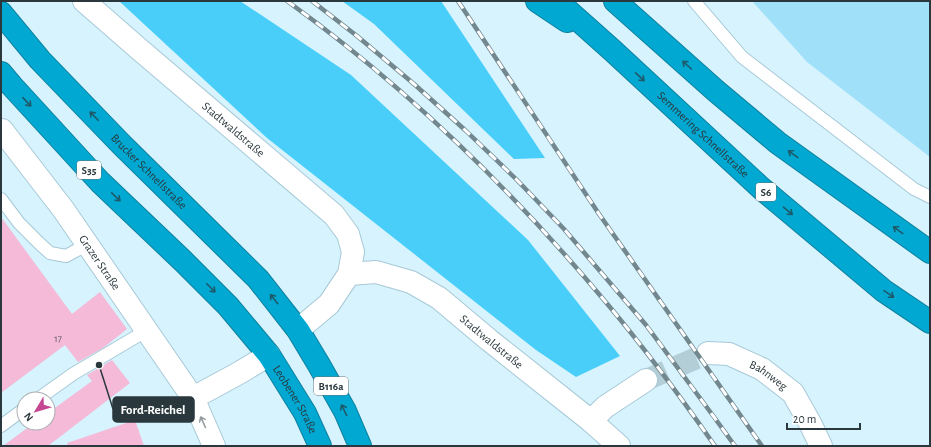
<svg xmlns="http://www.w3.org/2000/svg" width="931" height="447" viewBox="0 0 931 447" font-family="'Alegreya Sans',sans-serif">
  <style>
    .green { fill: #a0e0f9 }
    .forest { fill: #49cef9 }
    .building { fill: #f4bad8 }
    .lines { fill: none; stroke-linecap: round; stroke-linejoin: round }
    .street-tunnel { stroke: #b4ced7; stroke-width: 22; stroke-dasharray: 22 11; stroke-linecap: butt }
    .lane-casing { stroke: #a7c9d7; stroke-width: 14 }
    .street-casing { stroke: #a7c9d7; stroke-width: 24 }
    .secondary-casing { stroke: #a7c9d7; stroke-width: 24 }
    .highway-casing { stroke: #0f819e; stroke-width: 24 }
    .lane { stroke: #fff; stroke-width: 12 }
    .street { stroke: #fff; stroke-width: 22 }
    .secondary { stroke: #fff; stroke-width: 22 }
    .highway { stroke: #00a8d2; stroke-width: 22 }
    .rail-casing { stroke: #73878e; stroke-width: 4.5 }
    .rail { stroke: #fff; stroke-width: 3; stroke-dasharray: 9; stroke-linecap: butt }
    .oneway { stroke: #1d5a6a }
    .oneway2 { stroke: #949c9e }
    .labels { text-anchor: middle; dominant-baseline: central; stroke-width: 4; stroke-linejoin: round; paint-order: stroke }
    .number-label { font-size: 10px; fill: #5c5864 }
    .shield { fill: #fff; stroke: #6a7477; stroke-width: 1 }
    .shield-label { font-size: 11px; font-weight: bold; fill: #2a383d }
    .street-label { font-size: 12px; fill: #2a383d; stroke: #fff }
    .leader { fill: none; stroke: #2a383d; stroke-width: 1.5 }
    .callout-dot { fill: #2a383d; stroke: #fff; stroke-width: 1.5 }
    .callout { fill: #2a383d; stroke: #2a383d; stroke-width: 1.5 }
    .callout-label { font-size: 13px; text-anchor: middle; font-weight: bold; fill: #fff }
  </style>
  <rect width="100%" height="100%" fill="#d7f3fe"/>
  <path class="green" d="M752 1H930V157L807 62Z"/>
  <path class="forest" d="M119 1H240L351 75 528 240 620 356 576 377 536 350 267 138Z
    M342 1H441L545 158 514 159 374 24Z"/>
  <path class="building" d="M1 217 72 314 100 292 127 329 103 348 78 362 65 345 1 393Z
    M112 360 130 383 48 446H3L34 423H48V413L92 381 87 375Z
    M135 420 144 446H68L67 443Z"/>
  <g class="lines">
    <path class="street-tunnel" d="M646 380 708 353"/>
    <defs>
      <path id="lane" d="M694 1 742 57 914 189 930 197
        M1 199 19 223 39 243 50 253 66 256 88 244
        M38 399 73 374 139 335 147 331
        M1 426 24 409"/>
      <g id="street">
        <path id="s1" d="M1 131 2 130 63 209 193 398 214 446"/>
        <path id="s2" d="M708 353 729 354 762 369 793 393 811 425 821 446"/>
        <path d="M193 398 239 373 269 355"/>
        <path d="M591 421 605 407 646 380"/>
      </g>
      <g id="secondary">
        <path id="s3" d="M84 1 139 49 334 215 348 234 353 252 349 274 329 304 298 330"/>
        <path id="s4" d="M349 274 376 272 411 282 439 298 489 340 591 421 619 446"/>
      </g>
      <g id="highway">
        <path d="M537 1 567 21"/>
        <path id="s5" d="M557 1 612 50 761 188 884 291 930 322"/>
        <path d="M615 1 716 91 778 143 930 252"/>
        <path id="s6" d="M1 13 40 60 121 144 258 279 298 330 319 365 345 411 360 446"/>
        <path id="s7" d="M1 73 12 86 100 182 183 261 228 306 269 355 305 413 320 446"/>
      </g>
    </defs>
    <use href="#lane" class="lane-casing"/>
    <use href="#street" class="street-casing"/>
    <use href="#secondary" class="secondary-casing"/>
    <use href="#highway" class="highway-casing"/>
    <use href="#lane" class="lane"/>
    <use href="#street" class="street"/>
    <use href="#secondary" class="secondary"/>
    <use href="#highway" class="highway"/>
    <defs>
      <path id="rail" d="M287 1C405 86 511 189 604 300 643 346 680 396 715 446
        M312 1 357 36 414 84 465 130 516 179 564 229 646 325 714 417 735 446
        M458 1 599 214 762 446"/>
    </defs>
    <use href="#rail" class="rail-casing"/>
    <use href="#rail" class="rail"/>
  </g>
  <defs><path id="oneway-shaft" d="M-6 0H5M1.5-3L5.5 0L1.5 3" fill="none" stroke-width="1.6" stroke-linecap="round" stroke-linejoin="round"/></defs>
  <g class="oneway">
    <use href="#oneway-shaft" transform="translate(687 65) rotate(-138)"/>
    <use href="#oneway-shaft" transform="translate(640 77) rotate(43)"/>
    <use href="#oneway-shaft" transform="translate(27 102) rotate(47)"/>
    <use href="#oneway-shaft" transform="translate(94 116) rotate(-134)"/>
    <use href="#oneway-shaft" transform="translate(793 154) rotate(-144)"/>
    <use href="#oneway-shaft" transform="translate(116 197) rotate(44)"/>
    <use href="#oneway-shaft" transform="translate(788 211) rotate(40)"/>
    <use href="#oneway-shaft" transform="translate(898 230) rotate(-144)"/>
    <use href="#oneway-shaft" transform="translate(211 288) rotate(45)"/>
    <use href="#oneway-shaft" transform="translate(889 294) rotate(35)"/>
    <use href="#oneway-shaft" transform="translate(274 299) rotate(-128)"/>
    <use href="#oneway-shaft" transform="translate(344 410) rotate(-116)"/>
  </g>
  <use class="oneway2" href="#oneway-shaft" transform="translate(203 422) rotate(-114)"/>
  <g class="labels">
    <g class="number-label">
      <text x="58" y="339">17</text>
    </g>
    <g class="shield">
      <rect x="77" y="161" width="24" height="18" rx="3"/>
      <rect x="756" y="183" width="20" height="18" rx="3"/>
      <rect x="314" y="377" width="34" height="18" rx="3"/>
    </g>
    <g class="shield-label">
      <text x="89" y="170">S35</text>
      <text x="766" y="192">S6</text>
      <text x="331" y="386">B116a</text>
    </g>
    <g class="street-label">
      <text stroke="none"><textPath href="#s3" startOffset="197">Stadtwaldstraße</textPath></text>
      <text stroke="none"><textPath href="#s5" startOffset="198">Semmering Schnellstraße</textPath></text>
      <text stroke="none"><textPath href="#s6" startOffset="217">Brucker Schnellstraße</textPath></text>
      <text stroke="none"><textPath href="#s1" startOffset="166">Grazer Straße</textPath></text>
      <text stroke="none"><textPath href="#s4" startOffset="164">Stadtwaldstraße</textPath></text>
      <text stroke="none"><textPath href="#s2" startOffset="66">Bahnweg</textPath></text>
      <text stroke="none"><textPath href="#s7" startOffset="441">Leobener Straße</textPath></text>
    </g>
  </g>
  <path class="leader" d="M99 365L113 409"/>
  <circle class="callout-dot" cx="99" cy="365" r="4"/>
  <rect class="callout" x="113" y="397" width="81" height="25" rx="4"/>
  <g class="callout-label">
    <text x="153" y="414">Ford-Reichel</text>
  </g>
  <rect width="931" height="447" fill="none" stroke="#2a383d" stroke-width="4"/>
  <g transform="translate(36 411) rotate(232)"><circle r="19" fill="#ffffff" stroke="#aaafb1"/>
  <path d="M0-3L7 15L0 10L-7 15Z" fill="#c54692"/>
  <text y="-6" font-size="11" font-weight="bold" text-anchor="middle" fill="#2a383d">N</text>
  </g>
  <path d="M787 423v6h73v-6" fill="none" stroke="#2a383d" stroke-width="2"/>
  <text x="793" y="423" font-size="12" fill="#2a383d" stroke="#ffffff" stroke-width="3" paint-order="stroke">20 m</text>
</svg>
